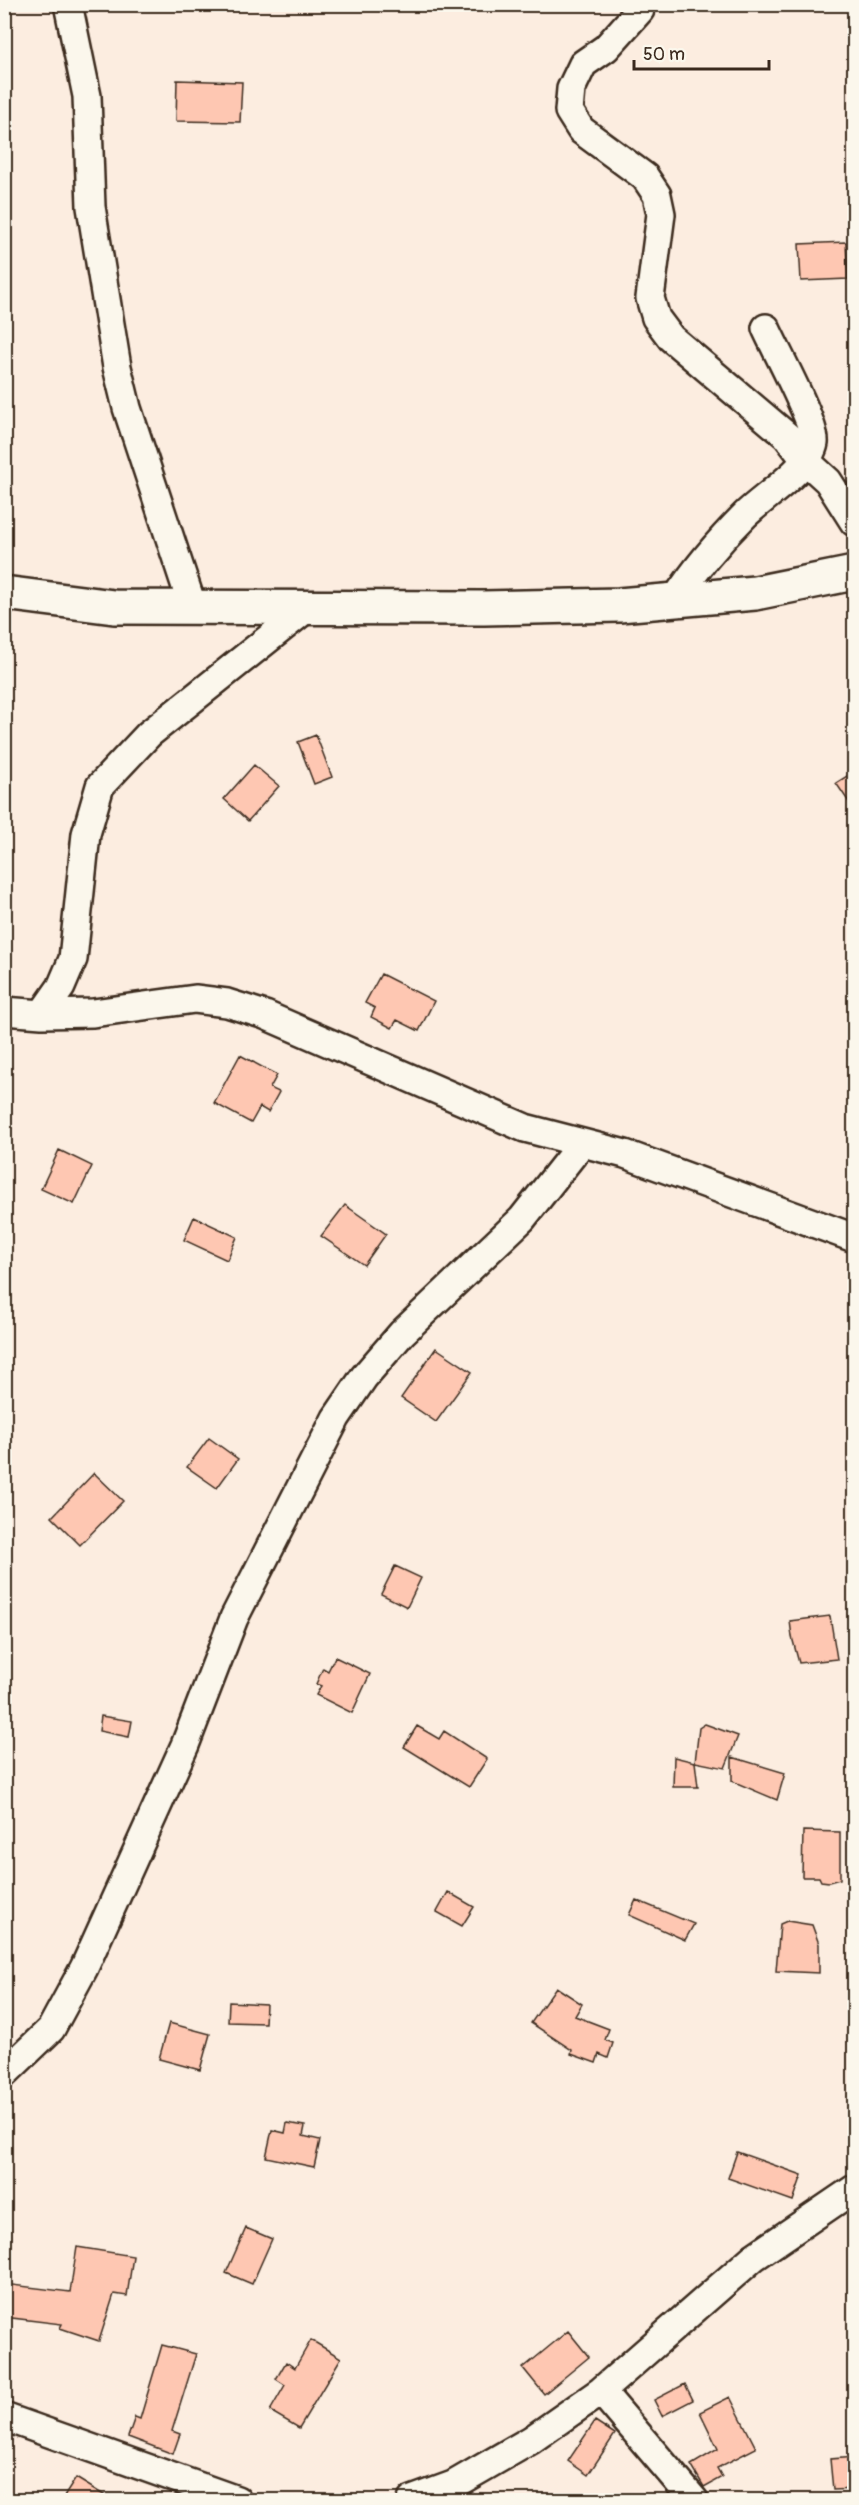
<svg xmlns="http://www.w3.org/2000/svg" width="859" height="2505" viewBox="0 0 859 2505" font-family="Pangolin,sans-serif">
  <style>
    .building { fill: #fec7b2; stroke: #3b2a1e; stroke-width: 1.5 }
    .lines { fill: none; stroke-linecap: round; stroke-linejoin: round }
    .minor-casing { stroke: #3b2a1e; stroke-width: 32 }
    .major-casing { stroke: #3b2a1e; stroke-width: 38 }
    .minor { stroke: #fbf7ec; stroke-width: 27 }
    .major { stroke: #fbf7ec; stroke-width: 33 }
  </style>
  <rect width="100%" height="100%" fill="#fcede0"/>
  <filter id="ink" filterUnits="userSpaceOnUse"><feTurbulence type="fractalNoise" baseFrequency=".0167" numOctaves="2"/><feDisplacementMap in="SourceGraphic" scale="12" xChannelSelector="R" yChannelSelector="G"/><feConvolveMatrix kernelMatrix="1 2 1 2 8 2 1 2 1" color-interpolation-filters="sRGB"/></filter>
  <g filter="url(#ink)">
    <path class="building" d="M177 80 242 82 240 122 176 121Z
      M846 242 848 279 801 281 799 244Z
      M316 735 332 777 314 784 298 742Z
      M254 765 279 786 248 821 224 799Z
      M855 771V811L836 783Z
      M381 974 434 1001 419 1031 397 1020 392 1028 371 1017 375 1008 365 1003Z
      M240 1055 277 1075 270 1088 279 1092 268 1112 260 1107 251 1123 214 1103Z
      M59 1150 92 1166 74 1204 41 1189Z
      M345 1205 386 1234 364 1265 321 1236Z
      M194 1217 237 1237 227 1260 184 1240Z
      M436 1348 472 1372 436 1422 401 1398Z
      M209 1438 238 1459 217 1488 187 1467Z
      M94 1473 123 1501 80 1545 52 1517Z
      M395 1566 421 1578 407 1607 381 1594Z
      M830 1616 837 1659 799 1663 792 1637 790 1621Z
      M335 1657 370 1674 352 1713 316 1695 321 1686 316 1684 323 1668 328 1671Z
      M101 1716 132 1721 129 1737 99 1731Z
      M705 1724 738 1736 725 1768 695 1762 699 1728Z
      M417 1726 439 1739 444 1731 487 1759 469 1787 404 1747Z
      M674 1757 695 1762 698 1787H673Z
      M732 1757 785 1773 777 1800 732 1781Z
      M803 1831 840 1832V1879L829 1882 821 1881 819 1877H802Z
      M448 1892 474 1907 462 1926 437 1912Z
      M636 1900 694 1924 685 1940 629 1915Z
      M787 1921 812 1925 819 1944V1973L776 1971 780 1924Z
      M556 1987 582 2004 575 2016 609 2029 605 2040 613 2043 608 2058 599 2054 596 2063 571 2054 572 2050 531 2023Z
      M229 2002 266 2004 265 2023 228 2022Z
      M169 2023 210 2034 200 2070 159 2059Z
      M287 2123 305 2126 303 2136 320 2140 314 2167 266 2157 272 2130 285 2133Z
      M737 2152 802 2175 793 2201 728 2178Z
      M246 2228 272 2239 252 2284 226 2273Z
      M77 2247 133 2256 127 2296 114 2294 99 2341 60 2328 62 2324 4 2317V2284L70 2292Z
      M568 2331 589 2357 544 2394 523 2368Z
      M311 2340 341 2358 299 2428 270 2411 285 2385 276 2379 286 2362 295 2368Z
      M162 2345 196 2354 172 2431 180 2434 173 2454 128 2437 135 2417 140 2419Z
      M685 2384 693 2400 662 2416 654 2400Z
      M730 2397 756 2448 717 2468 722 2477 704 2487 691 2465 718 2449 700 2412Z
      M595 2421 615 2434 588 2475 568 2461Z
      M855 2457V2489L833 2490 830 2459Z
      M76 2478 112 2500H62Z"/>
    <g class="lines">
      <defs>
        <path id="minor" d="M68 4 87 96 91 207 117 367 127 408 193 608
          M641 4 640 10 606 48 583 64 571 89 569 111 581 130 645 177 657 195 661 214 650 298 656 318 671 338 787 436 806 461 828 481 854 522
          M675 600C695 569 719 541 745 515 763 497 810 468 814 443 817 425 775 349 766 328
          M4 1011 42 1014 93 1013 195 999 227 1003 265 1015 525 1128 625 1154 854 1238
          M42 1014 61 987 73 959 86 834 100 786 149 734 307 608
          M4 2074 51 2029 84 1968 185 1745 234 1618 336 1418 364 1377 402 1333 522 1219 582 1143
          M601 2391 694 2500
          M4 2417 237 2500
          M412 2500 453 2485 531 2440 601 2391 754 2257 854 2189"/>
        <path id="major" d="M4 593 114 607 484 608 619 605 755 593 854 573"/>
      </defs>
      <use href="#minor" class="minor-casing"/>
      <use href="#major" class="major-casing"/>
      <use href="#minor" class="minor"/>
      <use href="#major" class="major"/>
    </g>
  </g>
  <rect width="859" height="2505" fill="none" stroke="#fbf7ec" stroke-width="24"/>
  <rect x="12" y="12" width="835" height="2481" fill="none" stroke="#3b2a1e" stroke-width="2" filter="url(#ink)"/>
  <path d="M634 60v9h135v-9" fill="none" stroke="#3b2a1e" stroke-width="3"/>
  <text x="643" y="60" font-size="18" fill="#3b2a1e" stroke="#fbf7ec" stroke-width="4.5" paint-order="stroke">50 m</text>
</svg>
